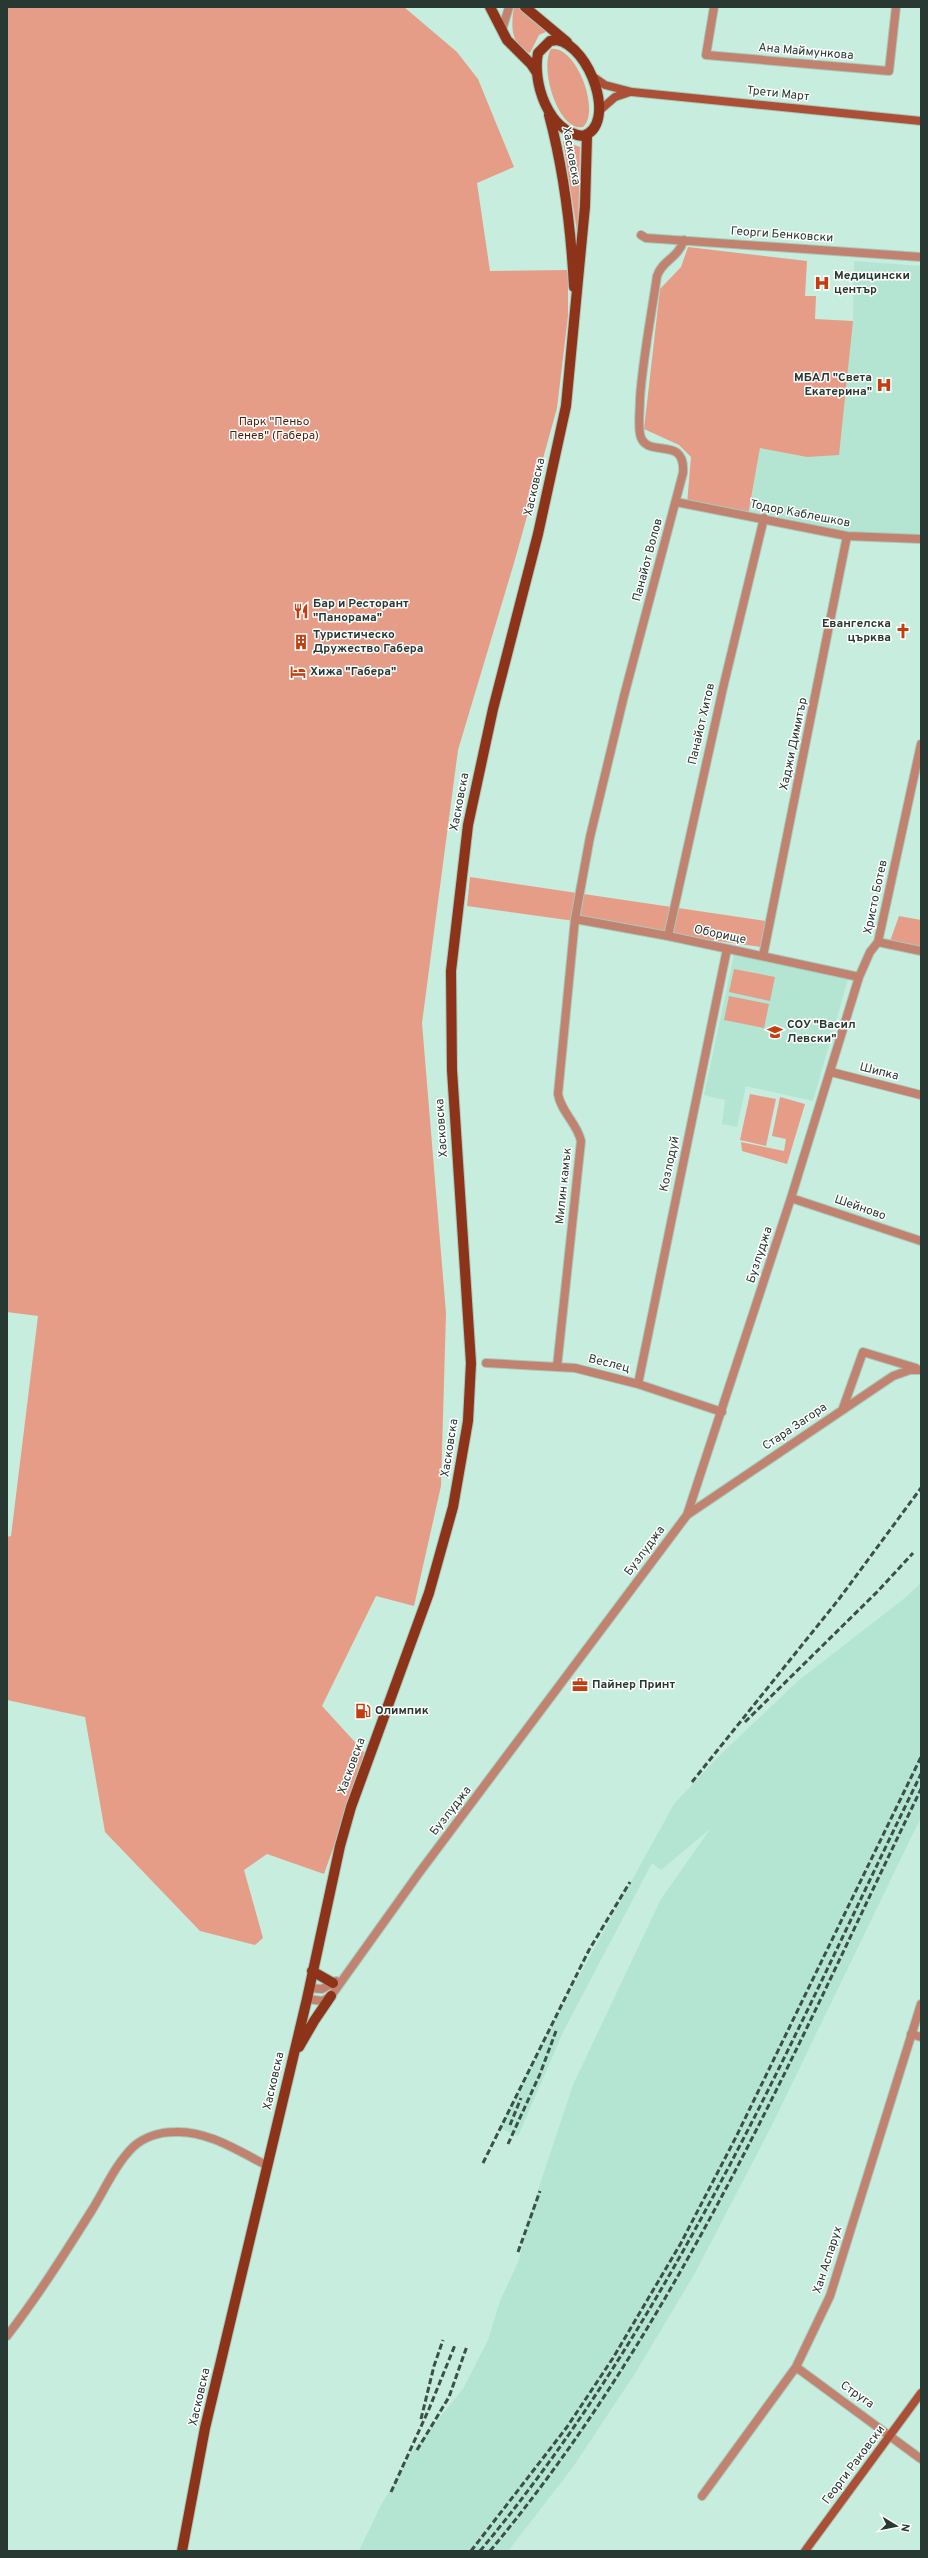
<svg xmlns="http://www.w3.org/2000/svg" width="928" height="2558" viewBox="0 0 928 2558" font-family="Overpass,sans-serif">
  <style>
    .built { fill: #b4e4d2 }
    .green { fill: #e69d88 }
    .lines { fill: none; stroke-linecap: round; stroke-linejoin: round }
    .street-casing { stroke: #a6c9bc; stroke-width: 10 }
    .secondary-casing { stroke: #a6c9bc; stroke-width: 10 }
    .primary-casing { stroke: #a6c9bc; stroke-width: 12 }
    .street { stroke: #c28270; stroke-width: 8 }
    .secondary { stroke: #ab4f36; stroke-width: 8 }
    .primary { stroke: #8c3319; stroke-width: 10 }
    .rail { stroke: #3c4f48; stroke-width: 3; stroke-dasharray: 6 3; stroke-linecap: butt }
    .labels { text-anchor: middle; dominant-baseline: central; stroke-width: 3; stroke-linejoin: round; paint-order: stroke }
    .street-label { font-size: 12px; fill: #283832; stroke: #fff }
    .poi-label { font-size: 12px; font-weight: bold; fill: #283832; stroke: #fff; text-anchor: start }
    .park-label { font-size: 12px; fill: #591c09; stroke: #fff }
  </style>
  <rect width="100%" height="100%" fill="#c6edde"/>
  <path class="built" d="M854 261 921 266V534H855L748 515 760 448 807 457 853 321Z
    M734 955 848 979 813 1101 746 1086 737 1127 722 1124 725 1100 704 1095Z
    M921 1583V1817L772 2125 695 2273 634 2375 573 2467 508 2551H359L380 2507 414 2449 463 2389 488 2340 500 2301 519 2260 528 2220 573 2085 661 1899 711 1828 661 1870 652 1863 564 2030 518 2136 500 2128 551 2027 674 1804 721 1754 798 1681 905 1598Z"/>
  <path class="green" d="M7 7H404L457 52 478 79 514 167 477 183 490 271 568 270V316L557 408 514 563 458 750 422 1023 446 1313 441 1486 414 1606 376 1596 322 1706 364 1752 360 1773 324 1874 267 1854 244 1870 263 1938 255 1945 200 1931 105 1832 85 1717 7 1700V1537L11 1536 38 1316 7 1312Z
    M514 7H519L548 31 539 35 530 53C510 45 511 25 514 7Z
    M551 49C576 45 601 111 583 127 558 132 539 67 551 49Z
    M563 141 580 147 578 238Z
    M688 247 807 261 805 296H816L815 319 853 321 839 455 807 457 760 448 748 515 687 504 691 457 679 445 644 429 660 289 681 267Z
    M470 877 766 921 761 947 467 906Z
    M899 916 921 920V951L889 944Z
    M734 969 775 977 770 1001 729 992Z
    M729 996 769 1004 764 1028 724 1020Z
    M750 1094 776 1099 766 1146 740 1140Z
    M780 1097 805 1104 787 1164 742 1151 741 1142 784 1151 786 1139 772 1136Z"/>
  <g class="lines">
    <defs>
      <path id="street" d="M714 7 706 55 889 71 896 7
        M502 30 509 7
        M641 235 646 238 921 257
        M676 502 847 536 921 539
        M575 919 668 936 859 977
        M668 936 723 688 764 518
        M878 942 921 951
        M763 956 847 536
        M831 1072 921 1095
        M791 1198 921 1241
        M486 1363 575 1368 638 1384 722 1412
        M557 1367 581 1141C577 1123 561 1112 558 1094L575 919 590 837 624 696 683 473C686 433 645 461 640 434 638 422 640 410 640 398 643 357 651 317 657 276 663 259 677 260 684 240
        M638 1384 727 949
        M843 1408 863 1352 916 1368
        M687 1515 893 1376 910 1370H921
        M309 1988 322 1989 336 1981
        M307 1999 323 2001 331 1996 419 1873 687 1515 791 1198 859 977 870 952 878 942 921 744
        M911 2034 921 2037
        M7 2336C38 2296 65 2253 92 2210 105 2189 115 2165 133 2147 144 2137 160 2132 175 2132 207 2130 240 2152 268 2166
        M796 2367 921 2459
        M702 2496 796 2367 830 2296 921 2004"/>
      <path id="secondary" d="M592 76 605 85 632 92 921 121
        M599 111 615 97 630 92
        M805 2551 921 2393"/>
      <path id="primary" d="M490 7 507 40 531 64 537 73
        M525 7 567 42
        M557 40C590 46 618 125 583 136 548 132 532 82 538 53L550 41Z
        M549 115C564 171 571 229 574 287
        M312 1971 333 1983
        M299 2047 314 2021 331 1996
        M182 2551 205 2428 307 1999 340 1846 351 1807 429 1593 453 1507 468 1421 471 1363 452 1070 451 971 468 825 493 709 538 534 566 406 585 206 587 135"/>
    </defs>
    <use href="#street" class="street-casing"/>
    <use href="#secondary" class="secondary-casing"/>
    <use href="#primary" class="primary-casing"/>
    <use href="#street" class="street"/>
    <use href="#secondary" class="secondary"/>
    <use href="#primary" class="primary"/>
    <path class="rail" d="M745 1722 878 1591 913 1553
      M692 1782 839 1599 921 1488
      M510 2125 521 2098
      M508 2144 540 2074 556 2031
      M483 2163 589 1950 630 1882
      M518 2252 540 2191
      M421 2419 434 2366 443 2340
      M417 2450 449 2397 467 2346
      M391 2492 429 2409 455 2345
      M471 2551 567 2427 613 2358 681 2243 736 2137 921 1757
      M480 2551C673 2320 790 2042 921 1774
      M490 2551C678 2326 794 2051 921 1789"/>
  </g>
  <defs>
    <symbol id="hospital-bare" viewBox="-9 -9 18 18"><path d="M-5-5h3v3.5h4V-5h3V5h-3V1.5h-4V5h-3Z" fill="#c53d0e" stroke="#fff" stroke-width="2.5" paint-order="stroke"/></symbol>
    <symbol id="restaurant-bare" viewBox="-9 -9 18 18"><path d="M-5-6h1v4h1v-4h1v4h1v-4h1v5L-1.5 .5V6h-2V.5L-5-1ZM5-6V6H3V1.5H1.5Q1.5-4 5-6Z" fill="#c53d0e" stroke="#fff" stroke-width="2.5" paint-order="stroke"/></symbol>
    <symbol id="church-bare" viewBox="-9 -9 18 18"><path d="M-1.2-6h2.4v3.5h3.3v2.4h-3.3V6h-2.4V-.1h-3.3v-2.4h3.3Z" fill="#c53d0e" stroke="#fff" stroke-width="2.5" paint-order="stroke"/></symbol>
    <symbol id="building-bare" viewBox="-9 -9 18 18"><path d="M-4-6H4V6H1V3H-1V6H-4ZM-2.5-4.3h1.7v1.8h-1.7ZM.8-4.3h1.7v1.8H.8ZM-2.5-1h1.7V.8h-1.7ZM.8-1h1.7V.8H.8Z" fill="#c53d0e" stroke="#fff" stroke-width="2.5" paint-order="stroke"/></symbol>
    <symbol id="hotel-bare" viewBox="-9 -9 18 18"><path d="M-6-4.5h1.5V1H6V5H4.5V3h-9V5H-6ZM-4 0a1.8 1.8 0 1 1 3.6 0ZM.5 0V-2.5h3Q6-2.5 6 0Z" fill="#c53d0e" stroke="#fff" stroke-width="2.5" paint-order="stroke"/></symbol>
    <symbol id="school-bare" viewBox="-9 -9 18 18"><path d="M0-5L7-2L0 1L-7-2ZM-4 1L0 2.5L4 1V4Q0 6-4 4Z" fill="#c53d0e" stroke="#fff" stroke-width="2.5" paint-order="stroke"/></symbol>
    <symbol id="office-bare" viewBox="-9 -9 18 18"><path d="M-6-3h4V-5.5h4V-3h4V5H-6ZM-1-4.5V-3h2v-1.5ZM-6 0V1H6V0Z" fill="#c53d0e" stroke="#fff" stroke-width="2.5" paint-order="stroke"/></symbol>
    <symbol id="fuel-bare" viewBox="-9 -9 18 18"><path d="M-5.5-6h7V0h2V4h1.3V-2.5L3-4.5l.8-.8L6-3V5H2.5V1h-1V6h-7ZM-4.2-4.7v3.2H.2V-4.7Z" fill="#c53d0e" stroke="#fff" stroke-width="2.5" paint-order="stroke"/></symbol>
  </defs>
  <g fill-rule="evenodd">
    <use href="#hospital-bare" x="811" y="272" width="22" height="22"/>
    <use href="#hospital-bare" x="873" y="374" width="22" height="22"/>
    <use href="#restaurant-bare" x="290" y="600" width="22" height="22"/>
    <use href="#church-bare" x="892" y="620" width="22" height="22"/>
    <use href="#building-bare" x="290" y="631" width="22" height="22"/>
    <use href="#hotel-bare" x="287" y="661" width="22" height="22"/>
    <use href="#school-bare" x="764" y="1021" width="22" height="22"/>
    <use href="#office-bare" x="569" y="1674" width="22" height="22"/>
    <use href="#fuel-bare" x="352" y="1700" width="22" height="22"/>
  </g>
  <g class="labels">
    <g class="street-label">
      <text transform="translate(806 52) rotate(5)">Ана Маймункова</text>
      <text transform="translate(778 94) rotate(6)">Трети Март</text>
      <text transform="translate(571 156) rotate(80)">Хасковска</text>
      <text transform="translate(782 235) rotate(4)">Георги Бенковски</text>
      <text transform="translate(535 487) rotate(-77)">Хасковска</text>
      <text transform="translate(800 514) rotate(11)">Тодор Каблешков</text>
      <text transform="translate(648 560) rotate(-75)">Панайот Волов</text>
      <text transform="translate(702 724) rotate(-77)">Панайот Хитов</text>
      <text transform="translate(794 744) rotate(-78)">Хаджи Димитър</text>
      <text transform="translate(460 802) rotate(-79)">Хасковска</text>
      <text transform="translate(876 897) rotate(-78)">Христо Ботев</text>
      <text transform="translate(720 935) rotate(12)">Оборище</text>
      <text transform="translate(879 1072) rotate(14)">Шипка</text>
      <text transform="translate(442 1128) rotate(-94)">Хасковска</text>
      <text transform="translate(670 1164) rotate(-78)">Козлодуй</text>
      <text transform="translate(564 1186) rotate(-84)">Милин камък</text>
      <text transform="translate(860 1208) rotate(19)">Шейново</text>
      <text transform="translate(760 1255) rotate(-72)">Бузлуджа</text>
      <text transform="translate(609 1364) rotate(14)">Веслец</text>
      <text transform="translate(795 1427) rotate(-34)">Стара Загора</text>
      <text transform="translate(450 1448) rotate(-81)">Хасковска</text>
      <text transform="translate(645 1551) rotate(-53)">Бузлуджа</text>
      <text transform="translate(352 1766) rotate(-70)">Хасковска</text>
      <text transform="translate(451 1811) rotate(-52)">Бузлуджа</text>
      <text transform="translate(274 2081) rotate(-77)">Хасковска</text>
      <text transform="translate(828 2260) rotate(-72)">Хан Аспарух</text>
      <text transform="translate(857 2395) rotate(35)">Струга</text>
      <text transform="translate(200 2397) rotate(-77)">Хасковска</text>
      <text transform="translate(854 2465) rotate(-53)">Георги Раковски</text>
    </g>
    <g class="poi-label">
      <text x="834" y="276">Медицински<tspan x="834" dy="14">център</tspan></text>
      <text x="872" y="378" text-anchor="end">МБАЛ "Света<tspan x="872" dy="14">Екатерина"</tspan></text>
      <text x="313" y="604">Бар и Ресторант<tspan x="313" dy="14">"Панорама"</tspan></text>
      <text x="891" y="624" text-anchor="end">Евангелска<tspan x="891" dy="14">църква</tspan></text>
      <text x="313" y="635">Туристическо<tspan x="313" dy="14">Дружество Габера</tspan></text>
      <text x="310" y="672">Хижа "Габера"</text>
      <text x="787" y="1025">СОУ "Васил<tspan x="787" dy="14">Левски"</tspan></text>
      <text x="592" y="1685">Пайнер Принт</text>
      <text x="375" y="1711">Олимпик</text>
    </g>
    <g class="park-label">
      <text x="274" y="422">Парк "Пеньо<tspan x="274" dy="14">Пенев" (Габера)</tspan></text>
    </g>
  </g>
  <rect width="928" height="2558" fill="none" stroke="#283832" stroke-width="16"/>
  <g transform="translate(896 2526) rotate(100)" stroke="#ffffff" stroke-width="3" paint-order="stroke">
  <path d="M0-3L7 15L0 10L-7 15Z" fill="#283832"/>
  <text y="-6" font-size="11" font-weight="bold" text-anchor="middle" fill="#283832">N</text>
  </g>
</svg>
